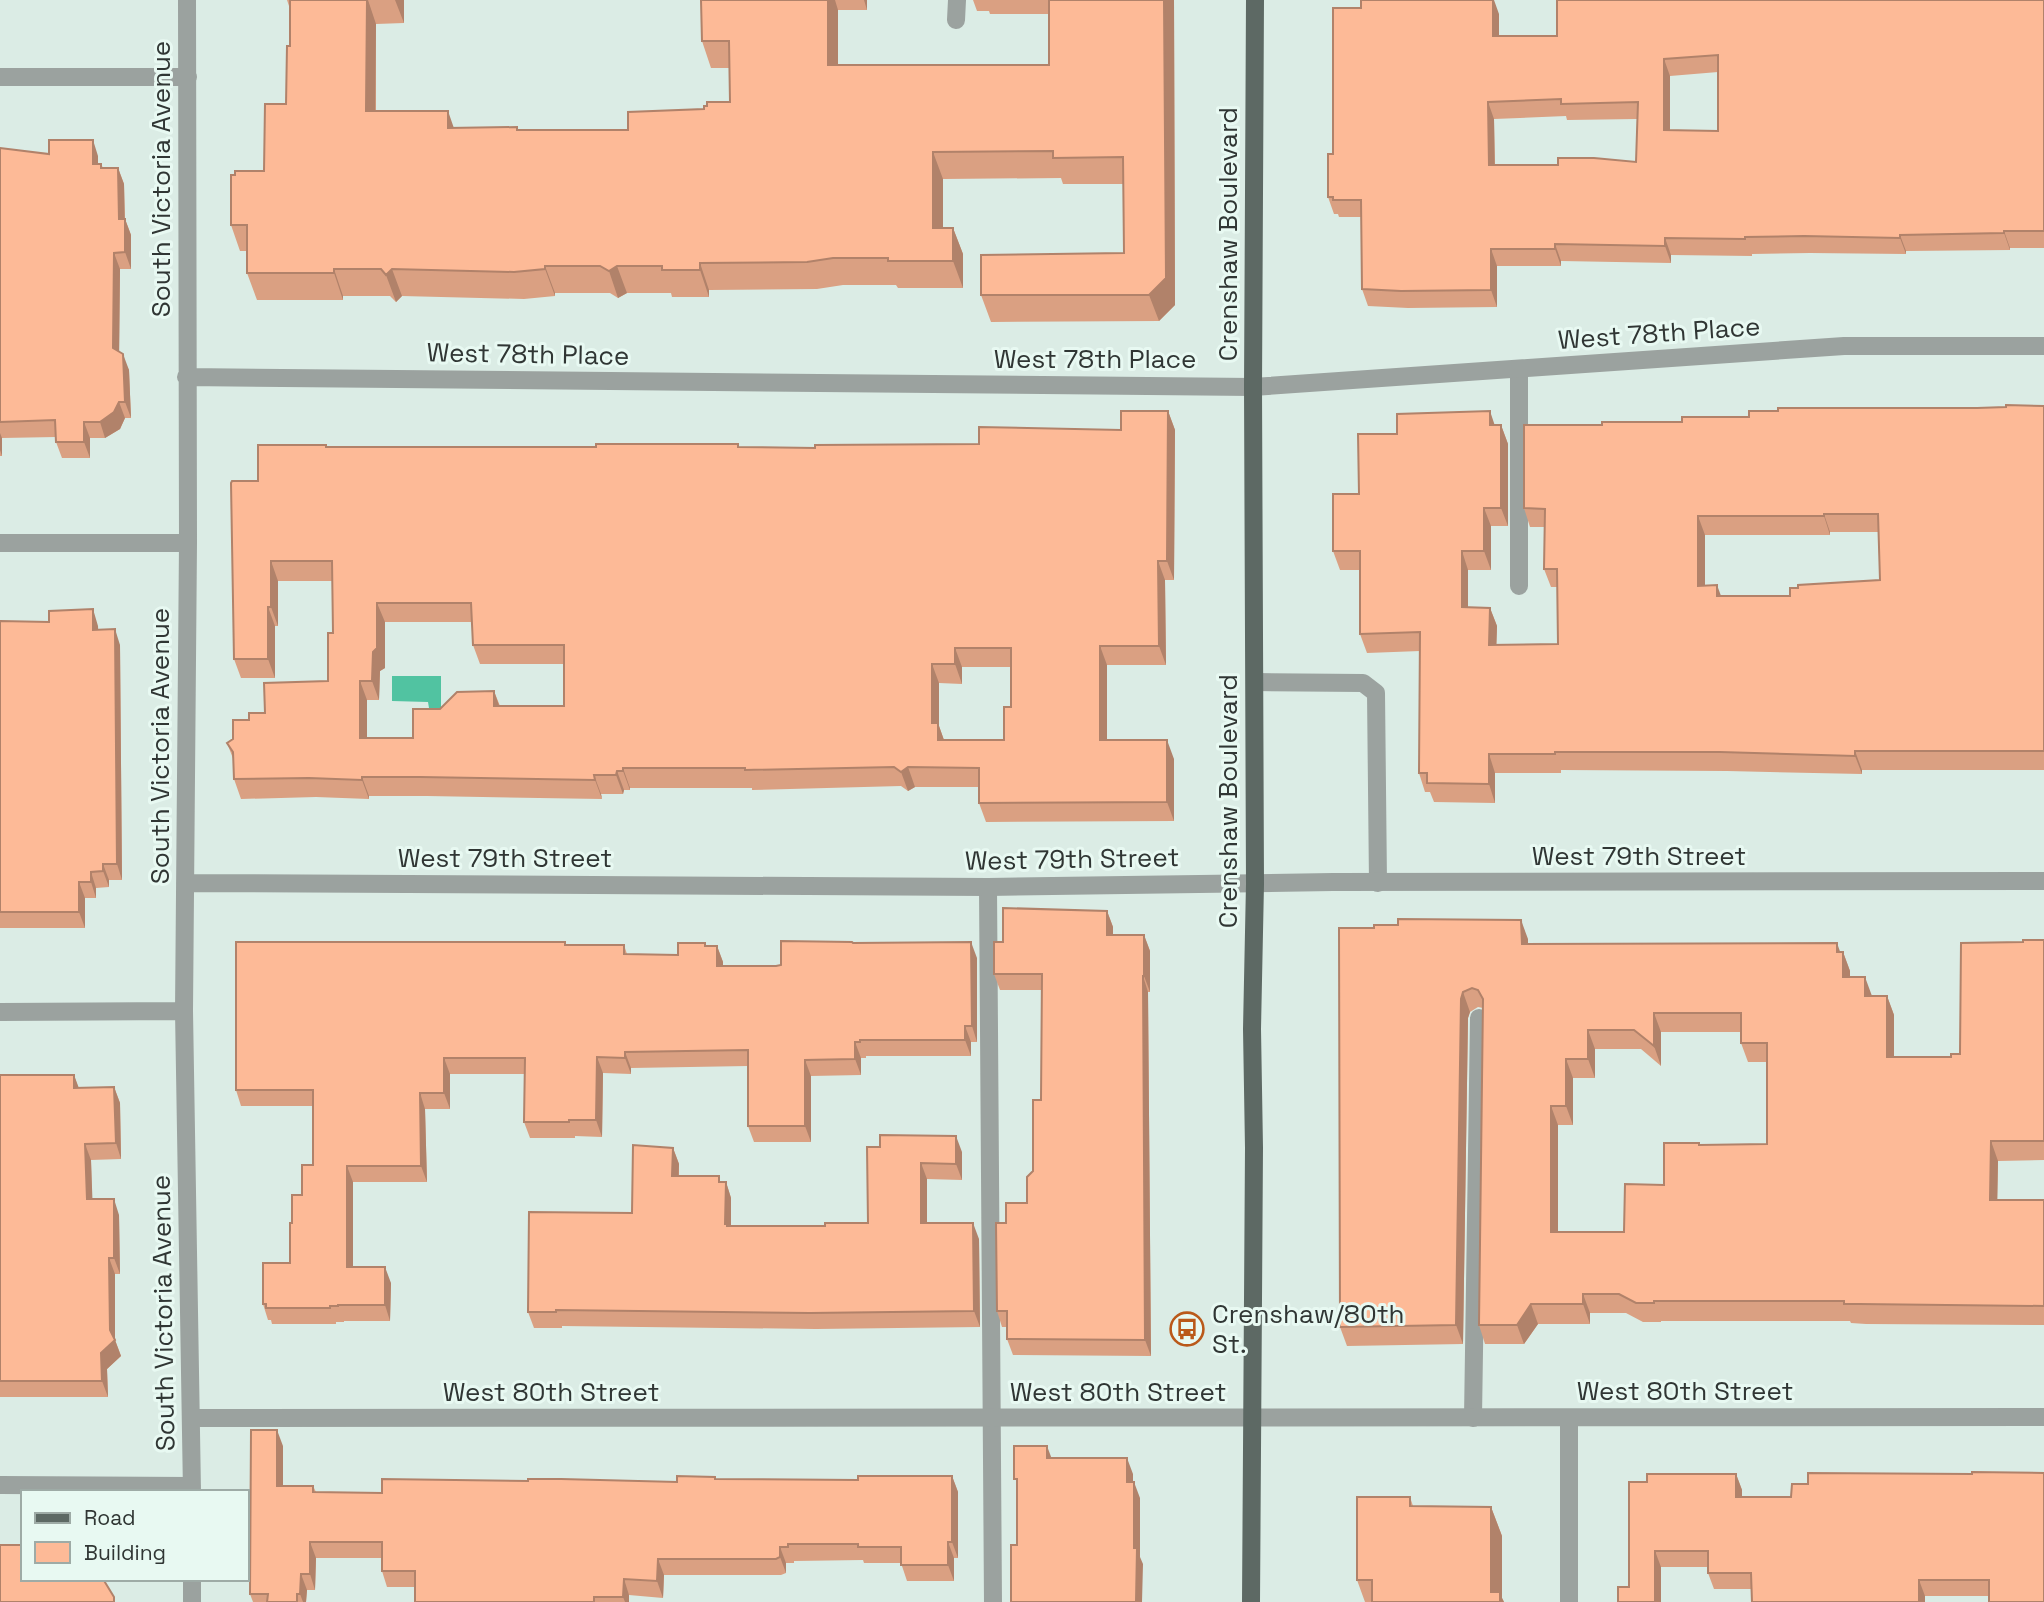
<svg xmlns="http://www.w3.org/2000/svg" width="2044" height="1602" viewBox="0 0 2044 1602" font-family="'Space Grotesk',sans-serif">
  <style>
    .water { fill: #51c3a1 }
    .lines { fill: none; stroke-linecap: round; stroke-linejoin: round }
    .lane { stroke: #9ba29f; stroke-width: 18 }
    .street { stroke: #9ba29f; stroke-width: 18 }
    .primary { stroke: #5d6964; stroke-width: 18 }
    .wall { fill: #daa082; fill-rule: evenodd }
    .shaded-wall { fill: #b1826a }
    .building { fill: #fdba97; stroke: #b1826a; stroke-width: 2; fill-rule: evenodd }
    .labels { text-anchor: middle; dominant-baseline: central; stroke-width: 6; stroke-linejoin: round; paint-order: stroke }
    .street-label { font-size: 26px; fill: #303634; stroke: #e8f9f2 }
    .poi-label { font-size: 26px; fill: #303634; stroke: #e8f9f2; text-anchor: start }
  </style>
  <rect width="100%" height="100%" fill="#dbece5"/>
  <path class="water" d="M392 676H441V708H429L428 702 392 701Z"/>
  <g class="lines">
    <path class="lane" d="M956 20 957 0
      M1519 586V369
      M1256 682 1363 683 1376 693 1378 883
      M988 887 993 1602
      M1473 1418 1479 1018
      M1569 1418V1602"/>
    <path class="street" d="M187 0 188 543 184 1011 192 1492
      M0 77H188
      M186 377 1253 387 1844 346H2044
      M0 543H188
      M185 883 988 887 1333 882 2044 881
      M0 1012 184 1011
      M192 1418 2044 1417
      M0 1485 192 1486
      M192 1602V1579"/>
    <path class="primary" d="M1251 1602 1254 1148 1252 1029 1255 884 1253 387 1255 0"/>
  </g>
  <path class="wall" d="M287 0H404V23L376 24V111L454 128 518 130H628L730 102 729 68H711L702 41 701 0H867V10H838V65H1049V14H990L989 11H977L973 0H1174L1175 305 1159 321 991 322 981 295 1124 253 1123 184H1063L1061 178 943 179V228H953L963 254V288H898L896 285H843L817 289 709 290V297H672L671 293H627L618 298 610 293H555V296L524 299 402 296 396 302 390 296H343V300H257L247 273V251H240L231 225 264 171 286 104 290 46V9Z
    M1651 0H2044V248H2010V250L1906 251V254L1810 253 1752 254V256L1671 255V263L1561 261V266H1497V307L1408 308 1368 306 1362 289 1361 217H1339L1338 214H1334L1328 197 1333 154 1361 8 1499 14V36H1557ZM1718 72V131L1670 130V76ZM1566 116 1567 120 1637 119 1636 162 1558 165H1495L1494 119Z
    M0 148 49 154 98 156V164H101L103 168H118L124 184 125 219 131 235V269H120L119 352 129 370 131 418H125L120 429 105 438H90V458H62L56 442V437L2 438V456H0Z
    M2044 406V770H1862V774L1727 771 1561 770V773H1495V803L1434 802 1430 792H1425L1419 773 1420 651 1367 653 1360 634V570H1340L1333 551 1359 494 1397 434 1501 425 1508 444V526H1491V570H1468V607L1490 608 1497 626 1496 645 1558 644 1557 587H1551L1544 569 1545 527H1530L1524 508 1602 425 1682 422 1749 417 1977 408ZM1830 532H1878L1880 580 1798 588 1790 596H1721L1705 586V535H1830Z
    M1168 411 1175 430 1174 580H1165L1166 665H1107V740L1174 759V821L986 822 979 803V787H915L908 791 901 786 752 790V788H630V790H624L623 794H601L602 799 427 796H369V799L316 797 241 799 234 779V761L227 743 233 739 249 720 265 713 328 681 333 633 332 581H278V626H275V678H241L234 659 258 481 326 447H739L815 448 979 444 1121 430ZM385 622H472L473 645 480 664H564V706H500L494 691 440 709 413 738H367V700H379L380 671 385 668ZM962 667H1011V707L1004 740H944L939 726V683L962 684Z
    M0 621 98 626V630L120 645 122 880H109V887L96 888V898H85V928H0Z
    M1107 911 1113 927V935H1144L1150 951V992H1148L1151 1356 1013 1355 1007 1339V1327H1002L997 1311 1006 1223 1027 1203 1033 1171 1041 1100 1042 990H1000L994 974Z
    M1398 925 1528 939V944L1843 952 1850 971V977L1872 996H1887L1894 1015V1057H1951L1960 1054 2023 942 2044 940V1160L1998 1161 1997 1200H2044V1325L1866 1324 1851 1323 1850 1321H1661V1322H1643L1626 1313H1590V1324H1538L1524 1344H1485L1479 1325 1483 1008 1478 1007 1470 1012 1468 1018 1463 1344 1347 1346 1340 1327 1374 928ZM1661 1032H1741V1043L1748 1062H1767V1144L1699 1145 1624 1232H1558V1125H1573V1078H1595V1049H1641L1661 1066Z
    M853 943 977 958V1042H971V1056H866V1058H861V1075L811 1076V1142H754L748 1126V1066L631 1068V1074L603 1073 602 1137 575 1136V1138H530L524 1122V1074H450V1109H425L427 1182H353V1267L391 1283 390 1321H344V1322H336V1324H272L271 1320H268L263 1304 290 1263 292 1223 313 1165V1106H241L236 1090 566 945H624L627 954 678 955 706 946H717L723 962V966H776L781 965Z
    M0 1075H74L78 1087H114L120 1103 121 1159 91 1160 92 1199 119 1215 120 1274H115V1340L121 1356 107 1369 108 1397H0Z
    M867 1147 962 1152V1180L927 1179V1223L979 1239 980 1327 816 1329 562 1326V1328H534L528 1312 632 1213 673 1148 679 1164V1176L726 1182 731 1198V1226H825L868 1223Z
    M283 1446V1486H313L316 1492 382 1493 677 1482 716 1479 858 1480 952 1476 958 1492V1558H954V1581H907L901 1563H864L863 1560 794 1561V1563H786V1573L781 1575H664L663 1598 629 1595V1602H415V1587H387L382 1571V1558H316L315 1590H307L306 1602H253L250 1594Z
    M2044 1473 1989 1596H1925V1602L1752 1589H1714L1708 1573V1567H1661V1602H1618L1629 1587 1647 1482 1736 1474 1742 1490V1497H1791L1808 1484 1972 1474Z
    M1410 1497 1413 1506 1491 1507 1502 1536V1598L1504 1602H1365L1357 1580Z"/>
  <path class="shaded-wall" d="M367 0H368L376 24 375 137 366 111Z
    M395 0H404V23Z
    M828 0H835L838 10V92L828 65Z
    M864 0H867V10Z
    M1164 0H1174L1175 305 1159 321 1149 295Z
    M1493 0H1494L1499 14V53L1493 36Z
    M1664 59 1670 76V147L1664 130Z
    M1488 102 1494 119 1495 182 1489 165Z
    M448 111 457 137 448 128Z
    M93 140 98 156V180L93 164Z
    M933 152 943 179V254L933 228Z
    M118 168 124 184 125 235 119 219Z
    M125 219 131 235V269L125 252Z
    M953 228 963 254V288L953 261Z
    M2004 231 2010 248V250L2004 233Z
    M1900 235 1906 251V254L1900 238Z
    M1665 238 1671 255V263L1665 246Z
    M1555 244 1561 261V266L1555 249Z
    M1491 249 1497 266V307L1491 290Z
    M114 253 120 269 119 364 113 348Z
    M700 263 709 290V297L700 270Z
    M545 266 555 293V296L545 269Z
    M617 266 627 293 618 298 609 271Z
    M334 269 343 296V300L334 273Z
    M392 269 402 296 396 302 386 275Z
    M123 354 129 370 131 418 125 402Z
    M119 402 125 418 120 429 105 438 100 422Z
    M1168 411 1175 430 1174 580 1167 561Z
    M1490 411 1496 429 1490 425Z
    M84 422 90 438V458L84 442Z
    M1501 425 1508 444V526L1501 508Z
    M0 433 2 438V456L0 450Z
    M1484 508 1491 526V570L1484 551Z
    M1824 514 1830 532V535L1824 516Z
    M1698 516 1705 535V604L1698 586Z
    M1462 551 1468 570V626L1462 607Z
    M271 561 278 581V626L271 607Z
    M1158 561 1165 580 1166 665 1159 646Z
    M1717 585 1724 604 1717 596Z
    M377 603 385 622V668L380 671 379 700 372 681 373 652Z
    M268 607 275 626V678L268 659Z
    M1490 608 1497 626 1496 663 1489 645Z
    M93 609 98 626 99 646 93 630Z
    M115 629 120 645 122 880 117 864Z
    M1100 646 1107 665V759L1100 740Z
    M955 648 962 667V684L955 664Z
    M932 664 939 683V726L945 743V760L932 723Z
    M360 681 367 700V758L360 738Z
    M494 691 501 711 494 706Z
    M1167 740 1174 759V821L1167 802Z
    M1855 751 1862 770V774L1855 756Z
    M1489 754 1495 773V803L1489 784Z
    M908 767 915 787 908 791 901 772Z
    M623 768 630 788V790L623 771Z
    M617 771 624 790 623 794 616 775Z
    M594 775 601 794 602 799 595 780Z
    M362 777 369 796V799L362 780Z
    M103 864 109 880V887L103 871Z
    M91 872 96 888V898L91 882Z
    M79 882 85 898V928L79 912Z
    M1107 911 1113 927V951L1107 935Z
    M1521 920 1528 939V963L1522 944Z
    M1144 935 1150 951V992L1144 976Z
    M971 942 977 958V1042L972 1026Z
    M1837 943 1843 960V952L1850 971V996L1843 977 1837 952Z
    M717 946 723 962V982L717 966Z
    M1143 976 1148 992 1151 1356 1145 1340Z
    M1865 977 1872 996H1865Z
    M1463 992 1470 1012 1468 1018 1463 1344 1456 1325 1461 999Z
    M1887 996 1894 1015V1076L1887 1057Z
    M1654 1013 1661 1032V1066L1654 1046Z
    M965 1026 971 1042V1056L965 1040Z
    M1588 1030 1595 1049V1078L1588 1059Z
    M855 1042 861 1058V1075L855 1059Z
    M625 1052 631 1068V1074L625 1058Z
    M597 1057 603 1073 602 1137 596 1120Z
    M444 1058 450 1074V1109L444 1093Z
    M1566 1059 1573 1078V1125L1566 1106Z
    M805 1060 811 1076V1142L805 1126Z
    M74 1075 80 1091 74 1088Z
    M114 1087 120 1103 121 1159 116 1143Z
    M420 1093 425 1109 427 1182 421 1166Z
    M1551 1106 1558 1125V1251L1551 1232Z
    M956 1136 962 1152V1180L956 1164Z
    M1991 1141 1998 1161 1997 1219 1990 1200Z
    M85 1144 91 1160 93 1215 87 1199Z
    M673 1148 679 1164 678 1192 672 1176Z
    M921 1163 927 1179V1239L921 1223Z
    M347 1166 353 1182V1283L347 1267Z
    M726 1182 731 1198V1234L725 1224Z
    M114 1199 119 1215 120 1274 114 1258Z
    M973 1223 979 1239 980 1327 974 1311Z
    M109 1258 115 1274V1340L121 1356 107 1369 108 1397 102 1381 101 1353 110 1330Z
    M385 1267 391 1283 390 1321 385 1305Z
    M1583 1294 1590 1313V1324L1583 1304Z
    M1531 1304 1538 1324 1524 1344 1517 1325Z
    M277 1430 283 1446V1502L277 1486Z
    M1047 1446 1053 1462 1047 1458Z
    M1127 1458 1133 1474V1498L1127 1482Z
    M1736 1474 1742 1490V1513L1736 1497Z
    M952 1476 958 1492V1558L952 1542Z
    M1134 1482 1140 1498V1557L1143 1564 1142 1602H1136L1134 1548Z
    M1491 1507 1502 1536V1598L1504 1602H1495L1491 1592Z
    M310 1542 316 1558 315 1590 310 1574Z
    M948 1542 954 1558V1581L948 1565Z
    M780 1547 786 1563V1573L780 1557Z
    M1655 1551 1661 1567V1602H1655Z
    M658 1559 664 1575 663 1598 657 1581Z
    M301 1574 307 1590 306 1602H303L300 1594Z
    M624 1579 629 1595V1602H625L623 1597Z
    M1919 1580 1925 1596V1602H1919Z"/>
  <path class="building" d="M290 0H367L366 111H448V128L517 127V130H628V112L704 109V106H707V102H730L729 41H702L701 0H828V65H1049V0H1164L1166 278 1149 295H981V255L1124 253 1123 157 1053 158V151L933 152V228H953V261H888V258H833L807 262 700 263V270H662V266H617L609 271 600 266H545V269L514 272 392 269 386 275 381 269H334V273H247V225H231V175H235V171H264L265 104H286L287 46H290Z
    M1361 0H1493V36H1557V0H2044V231H2004V233L1900 235V238L1804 236 1745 237V239L1665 238V246L1555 244V249H1491V290L1401 291 1362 289 1361 200H1333V197H1328V154H1333V8H1361ZM1718 55V131L1664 130V59ZM1561 99V104L1638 102 1636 162 1594 158H1558V165H1489L1488 102Z
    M49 140H93V164H101V168H118L119 219H125V252L114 253 113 348 123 354 125 402H119L114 412 100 422H84V442H56L55 420 0 422V148L49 154Z
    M2006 405 2044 406V751H1855V756L1720 752H1555V754H1489V784L1427 783V773H1419L1420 632 1360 634V551H1333V494H1359L1358 434H1397V414L1490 411V425H1501V508H1484V551H1462V607L1490 608 1489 645 1558 644 1557 569H1544L1545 509 1524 508V425H1602V422H1682V417H1749V411H1778V408H1977L2006 407ZM1824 514H1878L1880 580 1798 585V588H1790V596H1717V585L1698 586V516H1824Z
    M1121 411H1168L1167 561H1158L1159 646H1100V740H1167V802L979 803V768L908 767 901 772 894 767 745 770V768H623V771H617L616 775H594L595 780 420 777H362V780L309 778 234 779 233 752 227 743 233 739V720H249V713H265L264 683 328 681V633H333L332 561H271V607H268V659H234L231 483 232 481H258V445H326V447H596V444H738V447L815 448V445L979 444V427L1121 430ZM377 603H471L473 645H564V706H494V691L457 692 440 709H413V738H360V681H372L373 652 377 648ZM955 648H1011V707H1004V740H938V723H932V664H955Z
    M93 609V630L115 629 117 864H103V871L91 872V882H79V912H0V621L49 622V611Z
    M1003 908 1107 911V935H1144V976H1143L1145 1340 1007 1339V1311H997L996 1223H1006V1203H1027V1177L1033 1171V1100H1041L1042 974H994V942H1003Z
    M1398 919 1521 920 1522 944 1837 943V952H1843V977H1865V996H1887V1057H1951V1054H1960L1961 943 2023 942V940H2044V1141H1991L1990 1200H2044V1306L1859 1304H1844V1301H1654V1303H1636L1619 1294H1583V1304H1531L1517 1325H1479L1483 999 1478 990 1472 988 1463 992 1461 999 1456 1325 1340 1327 1339 928H1374V925H1398ZM1654 1013H1741V1043H1767V1144L1699 1145V1143H1664V1185L1625 1184 1624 1232H1551V1106H1566V1059H1588V1030H1634L1654 1046Z
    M781 941 852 942 853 943 971 942 972 1026H965V1040H860V1042H855V1059L805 1060V1126H748V1050L625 1052V1058L597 1057 596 1120H569V1122H524L525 1058H444V1093H420L421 1166H347V1267H385V1305H338V1306H330V1308H266V1304H263V1263H290V1223H292V1195H302V1165H313V1090H236V942H565V945H624V954L678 955V943H705V946H717V966H776L781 965Z
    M0 1075H74V1088L114 1087 116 1143 85 1144 87 1199H114V1258H109L110 1330 115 1340 101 1353 102 1381H0Z
    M880 1135 956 1136V1164L921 1163V1223H973L974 1311 810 1313 556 1310V1312H528L529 1212 632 1213 633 1145 673 1148 672 1176H719V1182H726L725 1224H727V1226H825V1223H868L867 1147H880Z
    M251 1430H277V1486H313V1492L382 1493V1479L528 1481V1479H561L677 1482V1476L715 1477V1479L858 1480V1476H952V1542H948V1565H901V1547H858V1544H788V1547H780V1557L776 1559H658L657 1581 624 1579 623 1597H594V1602H415V1571H382V1542H310V1574H301L300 1594H297V1602H267L268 1594H250Z
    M1014 1446H1047V1458H1127V1482H1134V1548H1137L1136 1602H1011V1545H1017V1479H1014Z
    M1972 1472 2044 1473V1602H1989V1580H1919V1602H1752L1751 1573H1708V1551H1655V1602H1618V1587H1629V1482H1647V1474H1736V1497H1791L1792 1484H1808V1473L1972 1474Z
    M1357 1497H1410V1506L1491 1507V1592H1500V1602H1372V1580H1357Z
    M0 1545H23V1579H103L114 1597V1602H0Z"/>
  <defs>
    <symbol id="bus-ring" viewBox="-11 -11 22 22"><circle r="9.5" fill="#e8f9f2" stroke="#ba591a" stroke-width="1.5"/><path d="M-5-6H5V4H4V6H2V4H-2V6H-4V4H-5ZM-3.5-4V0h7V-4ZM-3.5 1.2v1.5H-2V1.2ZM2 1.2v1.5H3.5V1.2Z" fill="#ba591a"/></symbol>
  </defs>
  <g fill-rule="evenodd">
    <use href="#bus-ring" x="1168" y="1310" width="38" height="38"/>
  </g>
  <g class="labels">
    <g class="street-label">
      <text transform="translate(161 179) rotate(-90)">South Victoria Avenue</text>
      <text transform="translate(1228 234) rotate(-90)">Crenshaw Boulevard</text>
      <text transform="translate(1659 333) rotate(-4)">West 78th Place</text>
      <text transform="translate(528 354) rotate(1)">West 78th Place</text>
      <text x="1095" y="359">West 78th Place</text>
      <text transform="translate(160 746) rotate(-90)">South Victoria Avenue</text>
      <text transform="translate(1228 801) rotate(-90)">Crenshaw Boulevard</text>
      <text x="1639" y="856">West 79th Street</text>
      <text x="505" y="858">West 79th Street</text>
      <text transform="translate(1072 859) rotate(-1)">West 79th Street</text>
      <text transform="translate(163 1313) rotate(-91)">South Victoria Avenue</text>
      <text x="1685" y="1391">West 80th Street</text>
      <text x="551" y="1392">West 80th Street</text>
      <text x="1118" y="1392">West 80th Street</text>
    </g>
    <g class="poi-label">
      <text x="1212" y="1314">Crenshaw/80th<tspan x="1212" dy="30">St.</tspan></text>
    </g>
  </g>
  <rect x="21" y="1490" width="228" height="91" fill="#e8f9f2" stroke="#9eaba6" stroke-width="2"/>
  <rect x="35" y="1513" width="35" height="10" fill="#5d6964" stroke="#9eaba6" stroke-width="2"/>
  <text x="84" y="1525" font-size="21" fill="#303634">Road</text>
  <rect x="35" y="1542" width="35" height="21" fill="#fdba97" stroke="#9eaba6" stroke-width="2"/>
  <text x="84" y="1560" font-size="21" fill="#303634">Building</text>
</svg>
